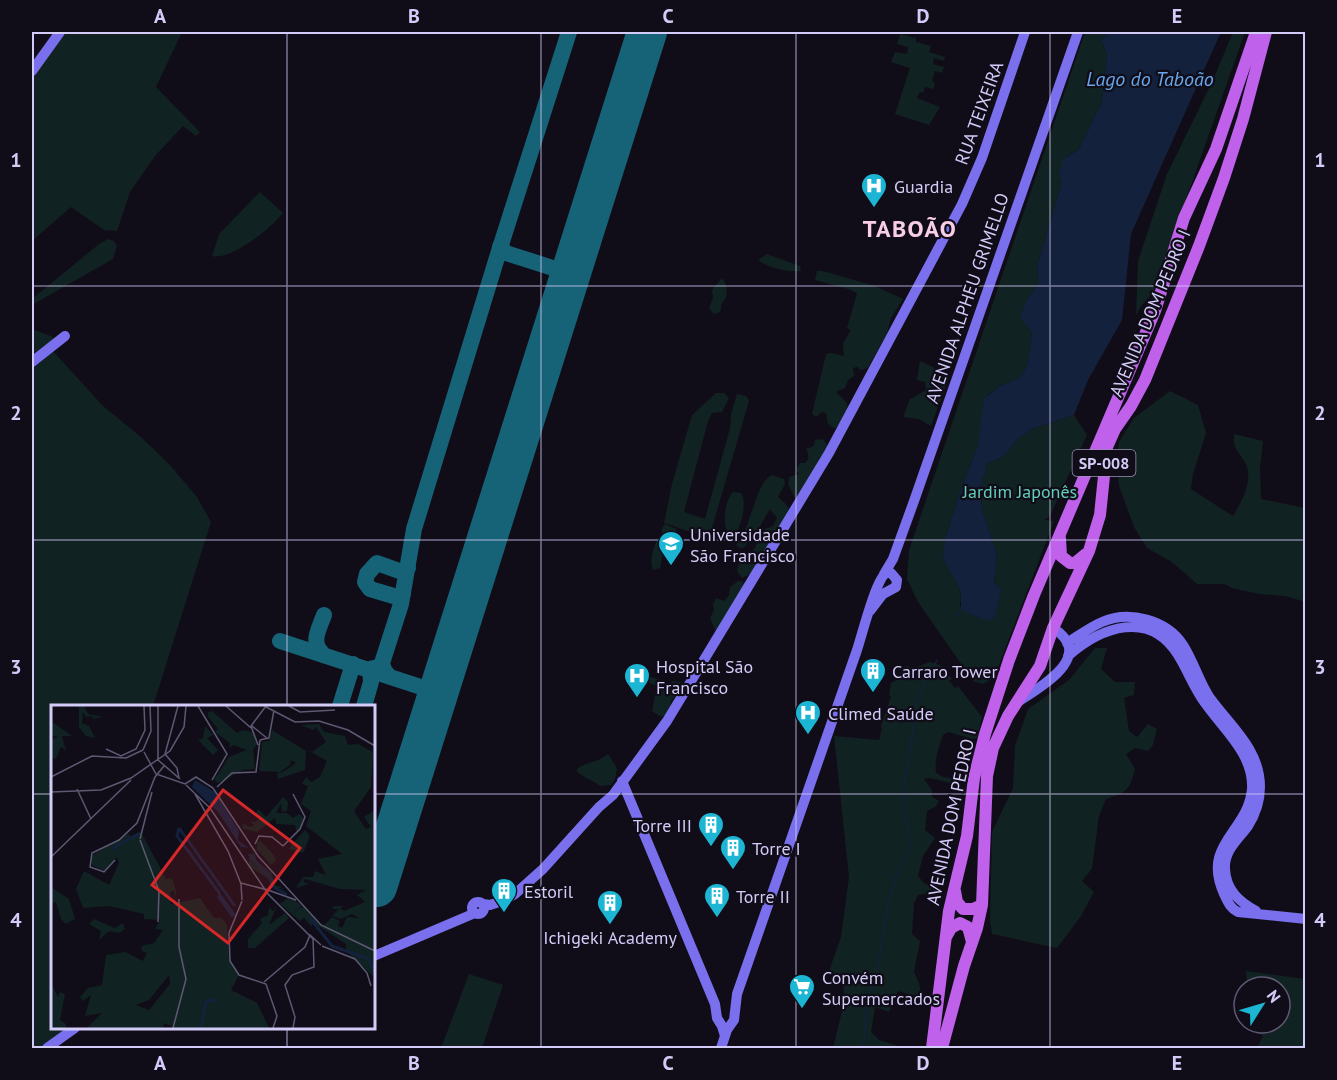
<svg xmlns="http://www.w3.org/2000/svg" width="1337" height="1080" viewBox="0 0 1337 1080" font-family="'PT Sans',sans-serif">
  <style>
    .green { fill: #122 }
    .water { fill: #13213c }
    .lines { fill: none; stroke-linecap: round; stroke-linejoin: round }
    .stream { stroke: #13213c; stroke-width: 1.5 }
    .taxiway { stroke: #166276; stroke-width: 16 }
    .runway { stroke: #166276; stroke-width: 40 }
    .secondary { stroke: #7a6fec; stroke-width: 10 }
    .primary { stroke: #bf61ea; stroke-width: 12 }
    .grid { fill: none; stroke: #d4ccf8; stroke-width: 1.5; stroke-opacity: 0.55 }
    .labels { text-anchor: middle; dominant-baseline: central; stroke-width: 4.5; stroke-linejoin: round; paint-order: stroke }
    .shield { fill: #100d19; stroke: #9993b5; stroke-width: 1.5 }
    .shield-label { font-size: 16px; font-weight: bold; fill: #d4ccf8 }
    .street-label { font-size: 18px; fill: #d4ccf8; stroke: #100d19 }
    .poi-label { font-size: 18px; fill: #d4ccf8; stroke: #100d19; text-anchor: start }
    .park-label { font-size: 18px; fill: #63cdb9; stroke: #100d19 }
    .water-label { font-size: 20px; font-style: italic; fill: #67a6eb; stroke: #100d19 }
    .district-label { font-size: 24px; font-weight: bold; letter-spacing: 1.5px; fill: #f8cee6; stroke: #100d19 }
    .inset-river { fill: none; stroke: #13213c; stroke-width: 3 }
    .inset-road { fill: none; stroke: #5e5972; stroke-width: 1.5 }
    .view { fill: #d62828; fill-opacity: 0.15; stroke: #d62828; stroke-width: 3 }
    .inset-edge { fill: none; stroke: #d4ccf8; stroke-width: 3 }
    .neatline { fill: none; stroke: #d4ccf8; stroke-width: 2 }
    .grid-label { font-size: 20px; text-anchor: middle; font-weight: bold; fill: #d4ccf8 }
  </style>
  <rect width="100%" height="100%" fill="#100d19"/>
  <path class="green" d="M66 32H182L156 87 200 132 196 136 183 126 155 156 130 192 117 231 104 230 71 207 32 241V77Z
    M1085 32H1110L1101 40 1107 54 1102 101 1079 149 1067 156 1061 176 1062 182 1037 266 1039 283 1027 299 1024 321 1032 332C1029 347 1030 365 1020 378L1000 386 987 395 983 403 984 409 978 445 960 491 945 539 952 571 961 594 960 606 976 617 992 620 1001 589 994 582 997 554 981 507 982 478 985 475 987 464 1004 456 1018 439 1032 429 1074 415 1087 435 1050 516 1044 520 1054 521 994 678 983 684 973 681 918 602 907 579 909 550Z
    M1233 32H1245L1153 293C1145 302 1141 304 1136 316L1138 261 1167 174 1213 80Z
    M900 34 916 38V42L931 46 929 52 945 57 944 61 934 58 933 64 944 67 942 73 935 71 932 81 935 83 934 89 925 87 923 93 920 92 917 98 940 107 929 125 895 114 910 68 891 62 895 52 907 54 908 47 897 44Z
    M260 192 283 213 281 215C270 229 230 261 212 256L219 234Z
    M108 239 114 241 117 246 113 259 32 305V299L99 244Z
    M767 254 800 266 801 271C786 272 771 269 758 260Z
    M817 271H823L875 286 903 299 891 318 887 333 868 368 861 370 857 367 853 368 854 376 848 380 845 388 836 392 847 403 848 413 836 428C827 428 827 419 826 413L822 412 816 417 812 414 826 354 831 353 844 356 843 343 851 330 847 328 857 293 848 289 815 280Z
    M722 278C728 285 729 298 721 304V310L718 313 714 314 709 308 713 298 712 290Z
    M32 329 51 336 59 344 52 350 102 405 142 438 169 464 197 497 211 522 153 706H52V1028H68L41 1048H32Z
    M920 361 950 375 931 426 919 419 903 417 910 399 926 390 925 382 917 380Z
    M1170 391 1198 405 1206 433 1193 474 1191 489 1233 516C1241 503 1252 483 1247 467 1242 452 1232 453 1234 434L1263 441 1260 469 1261 499 1305 508V602L1286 596 1259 594 1232 588 1224 584H1197L1172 562 1147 548 1134 527 1119 486 1117 460 1119 442 1134 418Z
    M716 393H724L729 398 722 412 712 413 708 421 684 512 705 519 730 428 731 414 737 394 746 396 749 401 712 528 706 537 664 523 672 484 692 415Z
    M823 439 828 447 826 453 819 458 820 466 798 498 794 497 788 484 789 477 799 474 796 470 800 463H805C810 458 809 455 806 449L814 446 815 440Z
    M772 475 784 479 785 484 778 497 786 504 790 511 753 573 742 578 737 571 739 563 755 548 759 537 765 536V529L773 526 777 518 770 509 754 536 743 548H740L736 545C751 530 755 482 772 475Z
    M733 492 741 493C748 502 741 532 731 538 721 528 724 502 733 492Z
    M665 524 676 529 677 537 674 539 673 551 663 553 660 568 653 570C649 559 653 543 662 534V528Z
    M738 581H742L745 586 717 631 715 630 710 618 714 610 713 605 716 598 724 601 729 595 730 587Z
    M1095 648H1107L1101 669 1115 682H1135L1134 695 1124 698 1129 731 1137 737 1148 724 1157 729 1153 745 1148 751 1135 748 1126 754 1135 769C1130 790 1126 793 1106 799L1099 816 1092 869 1082 881 1094 892 1081 916 1057 948 992 934 990 920 992 832 1013 788 1015 746 1028 709 1069 680Z
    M930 662 940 665 952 679 949 681 955 688 958 686 982 717 977 738 973 739 948 732 943 735C939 747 934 760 936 773L943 777 956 779 955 784 930 778 924 779 932 790 931 796 939 801 935 807 927 811 925 830 935 838 923 856 918 876 924 883 937 890 936 895 929 893 918 895 914 903 912 934 920 941 914 972 919 983 922 998 898 991 889 1012 875 1007 871 1032 879 1040 895 1045 897 1048H833L845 999 842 977 829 971 841 937 849 877 834 736 879 740 882 728 881 726 891 696 889 695 891 683 898 679 901 672 906 666H909L913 671 916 667Z
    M639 673 663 681 667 686 670 685 672 681 681 682V690L671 701 670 709 666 715 661 717 652 711 657 686 641 679Z
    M608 754 617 768 615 779 611 785 600 786C592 779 582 778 576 770 586 761 598 763 608 754Z
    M1246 971 1305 979V1048H1257L1263 1036 1256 1030 1254 1023H1280V987H1247Z
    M469 974 503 985 482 1048H441Z"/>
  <path class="water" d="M1110 32H1221L1131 234 1122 320 1088 380 1074 415 1032 429 1018 439 1004 456 987 464 985 475 982 478 981 507 997 554 994 582 1001 589 995 616 992 620C980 621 972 613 961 610V594L957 584 943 558 945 539 960 491 978 445 984 398 1000 386 1020 378C1030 365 1029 347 1032 332L1020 317 1027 299 1039 283 1037 266 1062 182 1059 173 1063 159 1079 149 1102 101 1107 54 1101 40Z"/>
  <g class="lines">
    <path class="stream" d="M957 617 961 610
      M860 1048 864 1040 868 999 879 961 888 903 898 870 910 847 909 832 904 813V785L912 740 914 709 925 682 937 660"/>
    <path class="taxiway" d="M500 246 506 253 559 270H567L572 267
      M403 594 397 597 370 589 365 582 367 574 377 563 402 572 408 568
      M280 641 430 690 440 685
      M323 654C310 643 319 629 324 615
      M388 675 384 670 382 663 401 604 414 529 499 251 569 32
      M340 706 353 664
      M364 706 371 682 370 669 378 667
      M374 886 377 887"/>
    <path class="runway" d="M377 887 647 32"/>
    <path class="secondary" d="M32 71 60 32
      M32 362 65 336
      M884 574 893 559 914 501 1078 32
      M1067 643C1078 636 1090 627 1102 622 1129 610 1167 620 1183 645 1194 662 1199 682 1210 698 1231 727 1260 749 1260 787 1260 801 1255 815 1248 826 1238 840 1224 850 1225 869 1226 890 1239 902 1256 911
      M1068 656C1101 627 1150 609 1178 655 1188 671 1194 688 1205 703 1223 729 1254 754 1252 789 1248 833 1201 843 1224 894 1228 902 1230 908 1238 912L1306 919
      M1018 702C1040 687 1097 656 1053 628
      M622 781 715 1004 717 1018 722 1026 725 1036
      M472 908a6 6 0 1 1 12 0a6 6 0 1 1-12 0Z
      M483 904 490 905 505 900 515 894 543 869 599 807 613 795 667 721 829 453 962 204 982 158 1025 32
      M374 956 475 913
      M47 1048 75 1028
      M721 1048 727 1030 734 1020 737 994 857 650C862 635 876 579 886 573H891L897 580 896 587 883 594 870 611"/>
    <path class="primary" d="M1060 538 1061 556 1070 563H1075L1086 554
      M955 891 957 902 963 909H973L982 905
      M946 937 951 928 960 923 968 927 972 942
      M932 1048 949 911 967 836 974 778 985 734 1009 660 1034 595 1155 311 1184 218 1216 149 1256 32
      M942 1048 964 966 977 928 982 905 987 776 993 748 1008 716 1040 666 1053 628 1089 551 1100 515 1107 447 1115 429 1131 406 1145 380 1199 246 1224 178 1243 119 1266 32"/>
  </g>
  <path class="grid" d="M287 32V706M541 32V1048M796 32V1048M1050 32V1048M32 286H1306M32 540H1306M32 794H52M374 794H1306M287 1028V1048"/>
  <defs>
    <symbol id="hospital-pin" viewBox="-11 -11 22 30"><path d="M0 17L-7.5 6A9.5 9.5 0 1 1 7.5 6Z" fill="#1cb6d4" stroke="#100d19"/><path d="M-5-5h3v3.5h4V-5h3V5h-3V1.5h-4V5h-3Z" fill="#fff"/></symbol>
    <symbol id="university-pin" viewBox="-11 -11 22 30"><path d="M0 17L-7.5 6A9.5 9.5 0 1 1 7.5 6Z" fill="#1cb6d4" stroke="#100d19"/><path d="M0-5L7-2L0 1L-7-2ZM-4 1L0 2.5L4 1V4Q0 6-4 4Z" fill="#fff"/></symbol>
    <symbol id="building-pin" viewBox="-11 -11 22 30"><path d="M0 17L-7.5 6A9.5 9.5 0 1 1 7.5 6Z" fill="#1cb6d4" stroke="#100d19"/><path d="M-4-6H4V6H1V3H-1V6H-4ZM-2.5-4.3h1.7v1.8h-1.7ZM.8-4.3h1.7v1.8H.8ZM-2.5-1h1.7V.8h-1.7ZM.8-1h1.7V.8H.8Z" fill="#fff"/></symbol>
    <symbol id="supermarket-pin" viewBox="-11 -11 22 30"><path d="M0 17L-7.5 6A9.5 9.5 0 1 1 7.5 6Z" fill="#1cb6d4" stroke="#100d19"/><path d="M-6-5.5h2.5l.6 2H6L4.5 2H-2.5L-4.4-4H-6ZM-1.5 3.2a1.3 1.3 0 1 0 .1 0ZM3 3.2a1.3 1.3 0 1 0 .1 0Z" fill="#fff"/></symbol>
  </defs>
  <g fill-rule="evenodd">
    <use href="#hospital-pin" x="859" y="171" width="30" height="40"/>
    <use href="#university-pin" x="656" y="529" width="30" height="40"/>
    <use href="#building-pin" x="858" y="656" width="30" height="40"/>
    <use href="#hospital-pin" x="622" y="661" width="30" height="40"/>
    <use href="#hospital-pin" x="793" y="698" width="30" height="40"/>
    <use href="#building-pin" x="696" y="810" width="30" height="40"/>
    <use href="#building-pin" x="718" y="833" width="30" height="40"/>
    <use href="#building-pin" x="489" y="876" width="30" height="40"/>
    <use href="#building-pin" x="702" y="881" width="30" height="40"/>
    <use href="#building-pin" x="595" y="888" width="30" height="40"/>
    <use href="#supermarket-pin" x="787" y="972" width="30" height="40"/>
  </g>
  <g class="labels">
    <rect class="shield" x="1072.5" y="450" width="63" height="26" rx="4.5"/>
    <g class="shield-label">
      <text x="1104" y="463">SP-008</text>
    </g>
    <g class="street-label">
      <text transform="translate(979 113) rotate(-70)">RUA TEIXEIRA</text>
      <text transform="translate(967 298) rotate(-71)">AVENIDA ALPHEU GRIMELLO</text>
      <text transform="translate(1150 313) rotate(-67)">AVENIDA DOM PEDRO I</text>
      <text transform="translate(951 817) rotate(-78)">AVENIDA DOM PEDRO I</text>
    </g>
    <g class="poi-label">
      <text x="894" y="186">Guardia</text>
      <text x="690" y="534">Universidade<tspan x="690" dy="21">São Francisco</tspan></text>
      <text x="656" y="666">Hospital São<tspan x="656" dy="21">Francisco</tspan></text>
      <text x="892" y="671">Carraro Tower</text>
      <text x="828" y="713">Climed Saúde</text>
      <text x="692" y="825" text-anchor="end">Torre III</text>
      <text x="752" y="848">Torre I</text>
      <text x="524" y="891">Estoril</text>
      <text x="736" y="896">Torre II</text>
      <text x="610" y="937" text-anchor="middle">Ichigeki Academy</text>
      <text x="822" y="977">Convém<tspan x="822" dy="21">Supermercados</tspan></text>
    </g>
    <g class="park-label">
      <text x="1020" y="491">Jardim Japonês</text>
    </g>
    <g class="water-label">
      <text x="1150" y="79">Lago do Taboão</text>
    </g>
    <g class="district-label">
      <text x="910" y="228">TABOÃO</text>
    </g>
  </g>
  <g transform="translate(51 705)">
    <rect width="324" height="324" fill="#100d19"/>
    <path d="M28 1H33L37 9 52 12 41 14 42 11 35 12 32 7 31 18 38 21 44 33 35 31 28 22ZM161 6 186 28 191 25 202 27 206 40 202 44 204 64 192 65 167 78 163 75 178 52 196 45 183 40 178 43 179 38 164 27 167 24 158 13 156 8ZM0 16 21 31H11L15 46 10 42 5 54 0 52V34L8 32 0 30ZM268 19 273 27 294 31 297 40 307 39 322 47 320 82 303 106 315 124 320 122 313 112 324 105V273L295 246V239L263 218 260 221 253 213 249 216 229 199 237 193 244 195 251 201 242 207 253 201 272 221 281 212 289 216 287 221 291 223 296 212 308 213 301 209 290 214 281 211 288 204H281L283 201H293L289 203 293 206 314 197 306 190 315 185 289 184 254 174 252 177 258 179 245 183 252 172H262L264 166 275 170 267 154 291 149 255 121 260 106 250 99 257 81 251 79 255 72 260 77 269 72 276 56 253 43 261 47 275 37 265 22 262 25 250 20ZM154 21 162 30 156 33 167 45 162 50 147 35 152 33ZM221 25 255 46 254 65 227 74 226 68 232 67 245 58 240 55 239 60 229 67 208 66 211 37 218 36ZM232 92 237 97 236 106 231 107 230 98 225 108H236L242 113 248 109 253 113 246 128 244 120 225 119 224 113 206 127 192 124 191 118 199 122 203 120 198 116 204 117 210 112 206 108 203 111 207 104 215 112ZM254 125 259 131 252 148 237 144ZM90 127 115 174 121 173 125 186 124 196 123 185 119 187 120 199 149 193 163 213H171L176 220 178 254 188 270 180 285 206 298 218 323H123L114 318 111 323H36L51 308 34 311 40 290 32 296 29 292 37 283 51 280 55 250 74 247 92 256 96 248 91 246 90 241 103 238 112 225 104 224 109 215 93 214V209L58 201 32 203 25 184 33 166 58 180 68 158 66 152 53 166 41 160 40 151 77 129 80 132ZM118 270 119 279 98 305 85 300 98 295ZM210 136 223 150 225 156 220 160 206 145V137ZM198 149H204L206 156 221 168 223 180 230 182 239 192 230 183H221L217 174 198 161ZM0 182 18 194 24 214 15 219 10 214 5 197 0 198ZM226 200 218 220 234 208 238 213 204 243H197V234L211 218 209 214 217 210 218 202 222 206ZM43 214 64 223 72 218 74 224 68 228 58 226 48 235 50 226 38 219ZM0 278 7 292 9 287 14 289 9 315 15 319V323H0Z" fill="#122" fill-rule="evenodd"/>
    <path d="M144 75 164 87 188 126 187 135 198 143 190 142 167 107 141 82Z" fill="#13213c"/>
    <path class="inset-river" d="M128 123 126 131 169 189M128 123 184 201M61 144 89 128M198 149 221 175V181L236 190M168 189 184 211M167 191 182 212M259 213 281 241 318 254 324 269M150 323 155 297 165 294"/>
    <path class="inset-road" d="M107 1V55L129 74M127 1 114 49 126 63 128 73M147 1 176 49 161 75M175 1 200 23M238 1 249 7 284 5M215 2 244 17 268 16 297 25 324 41M201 21 217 34M209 35 218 33 223 5M207 40 200 21 215 1M55 44 70 51 85 44 94 25 93 1M92 45 100 26 99 1M93 47 105 69 134 79 145 72 162 83 207 151 270 220 324 246M0 72 41 51 75 53 92 45M135 80 159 103 217 189 263 235M166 82 181 68 205 67 209 35M26 84 40 114M0 87 50 85 80 73 119 46 133 22 135 1M144 89 177 146 190 179 191 195M89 134 101 87M89 135 108 186 107 217M204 139 208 131 221 132 232 141M232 141 249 124 254 112 242 89M0 152 80 75M64 155 53 167 39 162 41 148 68 135 86 118 104 72 113 61M190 178 213 184M214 184 245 195M191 196 178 228 179 256 188 270 215 279 226 311 222 323M271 241 304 254 316 268 320 281M213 277 254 242 259 230 270 240M122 323 135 274 128 242V194M242 323 244 312 234 280 241 270 263 262 262 233"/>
    <path class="view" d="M172 85 249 143 177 238 101 180Z"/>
    <rect width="324" height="324" class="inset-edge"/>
  </g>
  <rect width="1337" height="1080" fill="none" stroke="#100d19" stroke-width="66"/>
  <g transform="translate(1262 1005) rotate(53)"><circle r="28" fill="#100d19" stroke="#5e5972" stroke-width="1.5"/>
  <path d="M0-4.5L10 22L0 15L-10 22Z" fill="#1cb6d4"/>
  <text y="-9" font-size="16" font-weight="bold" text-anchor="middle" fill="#d4ccf8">N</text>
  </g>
  <rect x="33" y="33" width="1271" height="1014" class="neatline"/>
  <g class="grid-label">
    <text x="160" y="23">A</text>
    <text x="414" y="23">B</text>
    <text x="668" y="23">C</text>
    <text x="923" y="23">D</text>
    <text x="1177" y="23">E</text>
    <text x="16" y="167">1</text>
    <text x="1320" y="167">1</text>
    <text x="16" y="420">2</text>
    <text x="1320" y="420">2</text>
    <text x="16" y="674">3</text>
    <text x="1320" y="674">3</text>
    <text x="16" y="927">4</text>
    <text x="1320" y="927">4</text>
    <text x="160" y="1070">A</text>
    <text x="414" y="1070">B</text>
    <text x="668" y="1070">C</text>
    <text x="923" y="1070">D</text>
    <text x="1177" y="1070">E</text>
  </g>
</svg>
